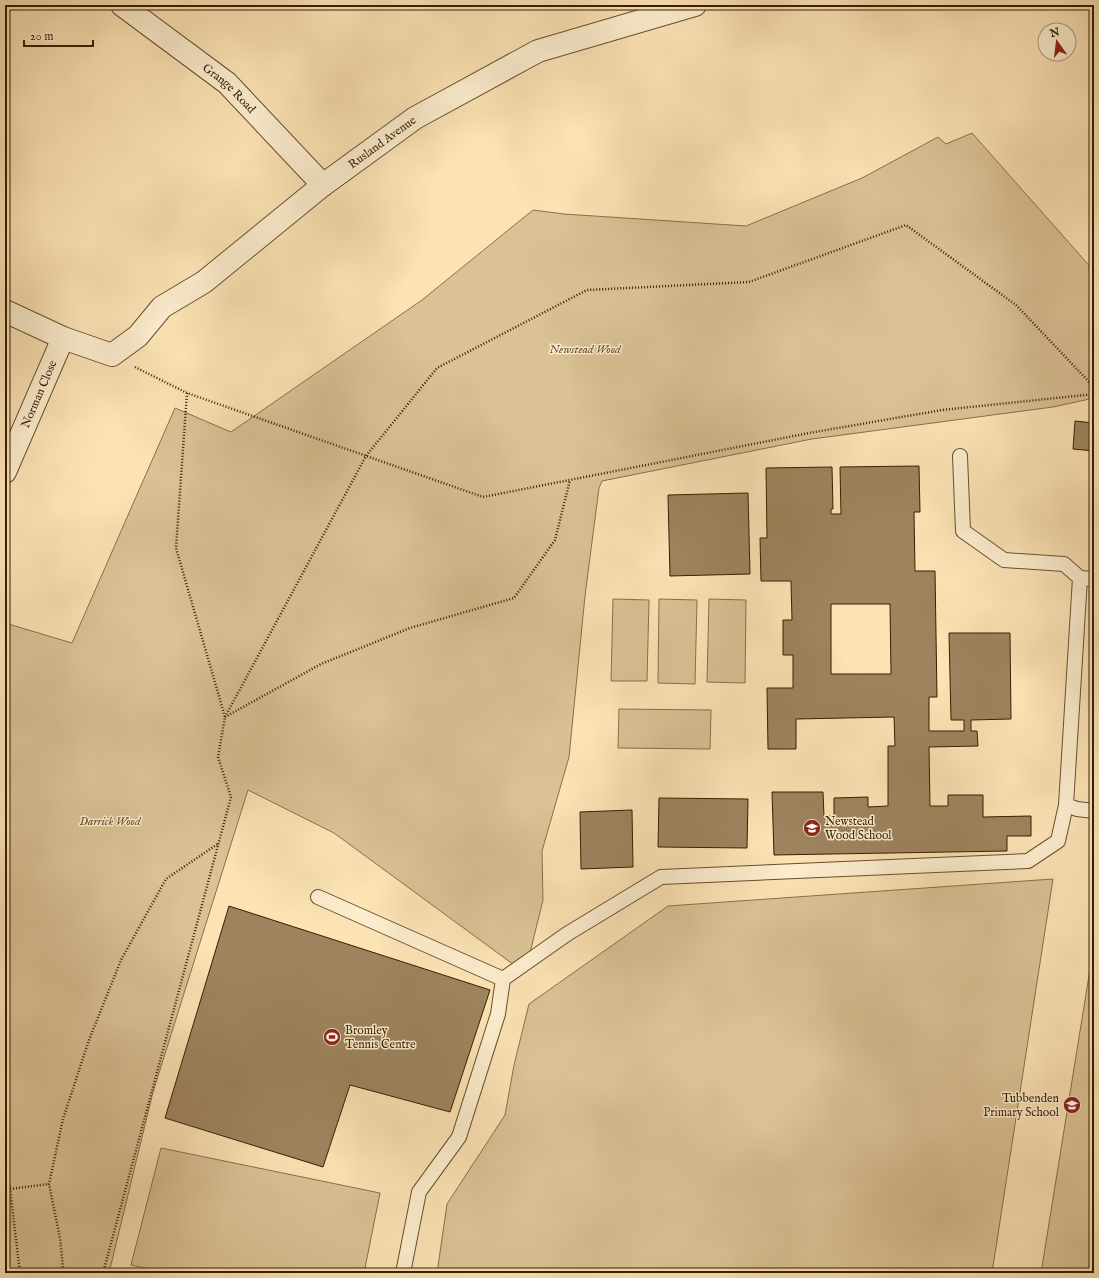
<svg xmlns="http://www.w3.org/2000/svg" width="1099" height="1278" viewBox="0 0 1099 1278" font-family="'IM FELL English',serif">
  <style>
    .green { fill: #dac295; stroke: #89704a }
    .building { fill: #9d845e; stroke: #381e00; fill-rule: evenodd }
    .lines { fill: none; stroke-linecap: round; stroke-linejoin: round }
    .service-casing { stroke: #694f2d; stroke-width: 16 }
    .minor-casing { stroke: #694f2d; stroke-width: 24 }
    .path { stroke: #381e00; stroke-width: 2.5; stroke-dasharray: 1 2; stroke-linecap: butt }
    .service { stroke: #fcedce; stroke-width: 14 }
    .minor { stroke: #fcedce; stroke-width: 22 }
    .labels { text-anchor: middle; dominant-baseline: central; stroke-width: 3; stroke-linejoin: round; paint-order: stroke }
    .street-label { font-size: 12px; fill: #381e00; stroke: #fcedce }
    .park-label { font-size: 12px; font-style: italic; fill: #694f2d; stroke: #fcedce }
    .poi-label { font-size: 12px; fill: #381e00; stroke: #fcedce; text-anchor: start }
  </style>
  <rect width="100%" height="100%" fill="#fbe3b4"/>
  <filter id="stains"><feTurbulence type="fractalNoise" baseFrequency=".005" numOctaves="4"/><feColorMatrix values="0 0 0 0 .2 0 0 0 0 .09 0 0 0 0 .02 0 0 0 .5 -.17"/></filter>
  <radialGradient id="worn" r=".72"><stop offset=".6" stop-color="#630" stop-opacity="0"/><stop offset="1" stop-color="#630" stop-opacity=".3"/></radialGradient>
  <path class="green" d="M972 133 1094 271V398L1053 407 812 439 602 481 599 488 585 596 569 757 542 851 543 900 525 973 334 833 248 790 153 1092 109 1273H5V623L72 643 175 408 231 432 422 300 533 210 564 214 746 226 862 178 938 137 946 144Z
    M613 599 649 600 647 681H611Z
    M659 599 697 600 695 684 658 683Z
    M709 599 746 600 745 683 707 682Z
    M619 709 711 710 710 749 618 748Z
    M1053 879 992 1273H437L447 1204 505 1115 514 1065 529 1004 668 906Z
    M1092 957H1094V1273H1041Z
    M161 1148 380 1193 364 1273H168L131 1265Z"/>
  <path class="building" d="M1075 421 1094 423V451L1073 449Z
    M919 466 920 512H914L915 571H935L937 697H929V731H964V720H951L949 633H1010L1011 719 971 720V731H977L978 746 929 747 930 806H948V795H983V817L1031 816V836H1007V851L774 855 772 792H823L824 816H834V798L868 797V807L888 806V746H895L894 717 796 719V749H768L767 688H793V655H783V620H792L791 581H761L760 538H767L766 468 832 467 833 509H831V514H841L840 467ZM831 604H890L891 674H831Z
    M748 493 750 574 670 576 668 495Z
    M659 798 748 799 747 848 658 847Z
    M632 810 633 867 581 869 580 812Z
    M229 906 490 990 450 1112 350 1085 323 1167 165 1118Z"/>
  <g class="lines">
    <defs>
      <path id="service" d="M960 456 963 531 1004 560 1064 564 1080 578 1066 805
        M1080 578 1094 579
        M318 897 503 979 567 934 661 877 1028 861 1058 841 1066 805 1077 809 1094 811
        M403 1273 419 1192 459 1137 498 1014 503 979"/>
      <g id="minor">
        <path id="s1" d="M122 5 227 83 323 185"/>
        <path id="s2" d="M5 311 63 338 112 355 138 336 162 307 204 282 323 185 415 118 538 51 695 5"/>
        <path id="s3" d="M5 472 63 338"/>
      </g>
    </defs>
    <use href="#service" class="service-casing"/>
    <use href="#minor" class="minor-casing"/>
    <path class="path" d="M135 367 187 393 483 497 809 433 942 410 1094 394
      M225 717 366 456 437 368 587 290 749 282 906 225 1016 305 1094 387
      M225 717 321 664 410 628 514 598 555 540 570 480
      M5 1165 10 1189 20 1273
      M10 1189 49 1184
      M65 1273 63 1268 60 1238 49 1184 63 1119 89 1040 121 960 166 879 219 843
      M103 1273 231 797 218 757 225 717 176 548 187 393"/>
    <use href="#service" class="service"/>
    <use href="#minor" class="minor"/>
  </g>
  <defs>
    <symbol id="school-disc" viewBox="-11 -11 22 22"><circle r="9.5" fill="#8f2418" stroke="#fcedce"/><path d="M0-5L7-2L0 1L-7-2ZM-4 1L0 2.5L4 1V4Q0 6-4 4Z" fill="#fff"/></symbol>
    <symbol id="stadium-disc" viewBox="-11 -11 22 22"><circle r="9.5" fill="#8f2418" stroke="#fcedce"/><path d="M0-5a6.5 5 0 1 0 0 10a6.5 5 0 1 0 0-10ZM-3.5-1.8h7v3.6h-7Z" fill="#fff"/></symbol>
  </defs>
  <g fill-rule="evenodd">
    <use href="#school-disc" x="802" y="818" width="20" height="20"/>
    <use href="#stadium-disc" x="322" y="1027" width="20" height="20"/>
    <use href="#school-disc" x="1062" y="1095" width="20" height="20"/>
  </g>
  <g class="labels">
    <g class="street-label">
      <text stroke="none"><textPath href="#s1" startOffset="136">Grange Road</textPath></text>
      <text stroke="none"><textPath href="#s2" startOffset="461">Rusland Avenue</textPath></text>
      <text stroke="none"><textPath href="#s3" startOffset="85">Norman Close</textPath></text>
    </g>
    <g class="park-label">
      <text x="585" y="349">Newstead Wood</text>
      <text x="110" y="821">Darrick Wood</text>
    </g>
    <g class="poi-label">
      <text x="825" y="821">Newstead<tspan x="825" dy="14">Wood School</tspan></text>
      <text x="345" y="1030">Bromley<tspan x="345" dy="14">Tennis Centre</tspan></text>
      <text x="1059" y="1098" text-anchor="end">Tubbenden<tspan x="1059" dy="14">Primary School</tspan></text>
    </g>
  </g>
  <rect width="1099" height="1278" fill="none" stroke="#fbe3b4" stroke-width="20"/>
  <rect x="6" y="6" width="1087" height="1266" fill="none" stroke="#381e00" stroke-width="2"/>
  <rect x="10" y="10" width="1079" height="1258" fill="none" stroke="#381e00"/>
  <g transform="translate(1057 42) rotate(346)"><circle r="19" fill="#fcedce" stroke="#ae9a7c"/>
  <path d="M0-3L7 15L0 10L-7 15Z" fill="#8f2418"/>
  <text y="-6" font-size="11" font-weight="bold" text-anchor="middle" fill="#381e00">N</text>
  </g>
  <path d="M24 40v6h69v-6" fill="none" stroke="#381e00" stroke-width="2"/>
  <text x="30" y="40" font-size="12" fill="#381e00" stroke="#fcedce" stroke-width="3" paint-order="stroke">20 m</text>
  <rect width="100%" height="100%" filter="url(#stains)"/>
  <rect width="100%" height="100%" fill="url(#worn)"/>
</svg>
